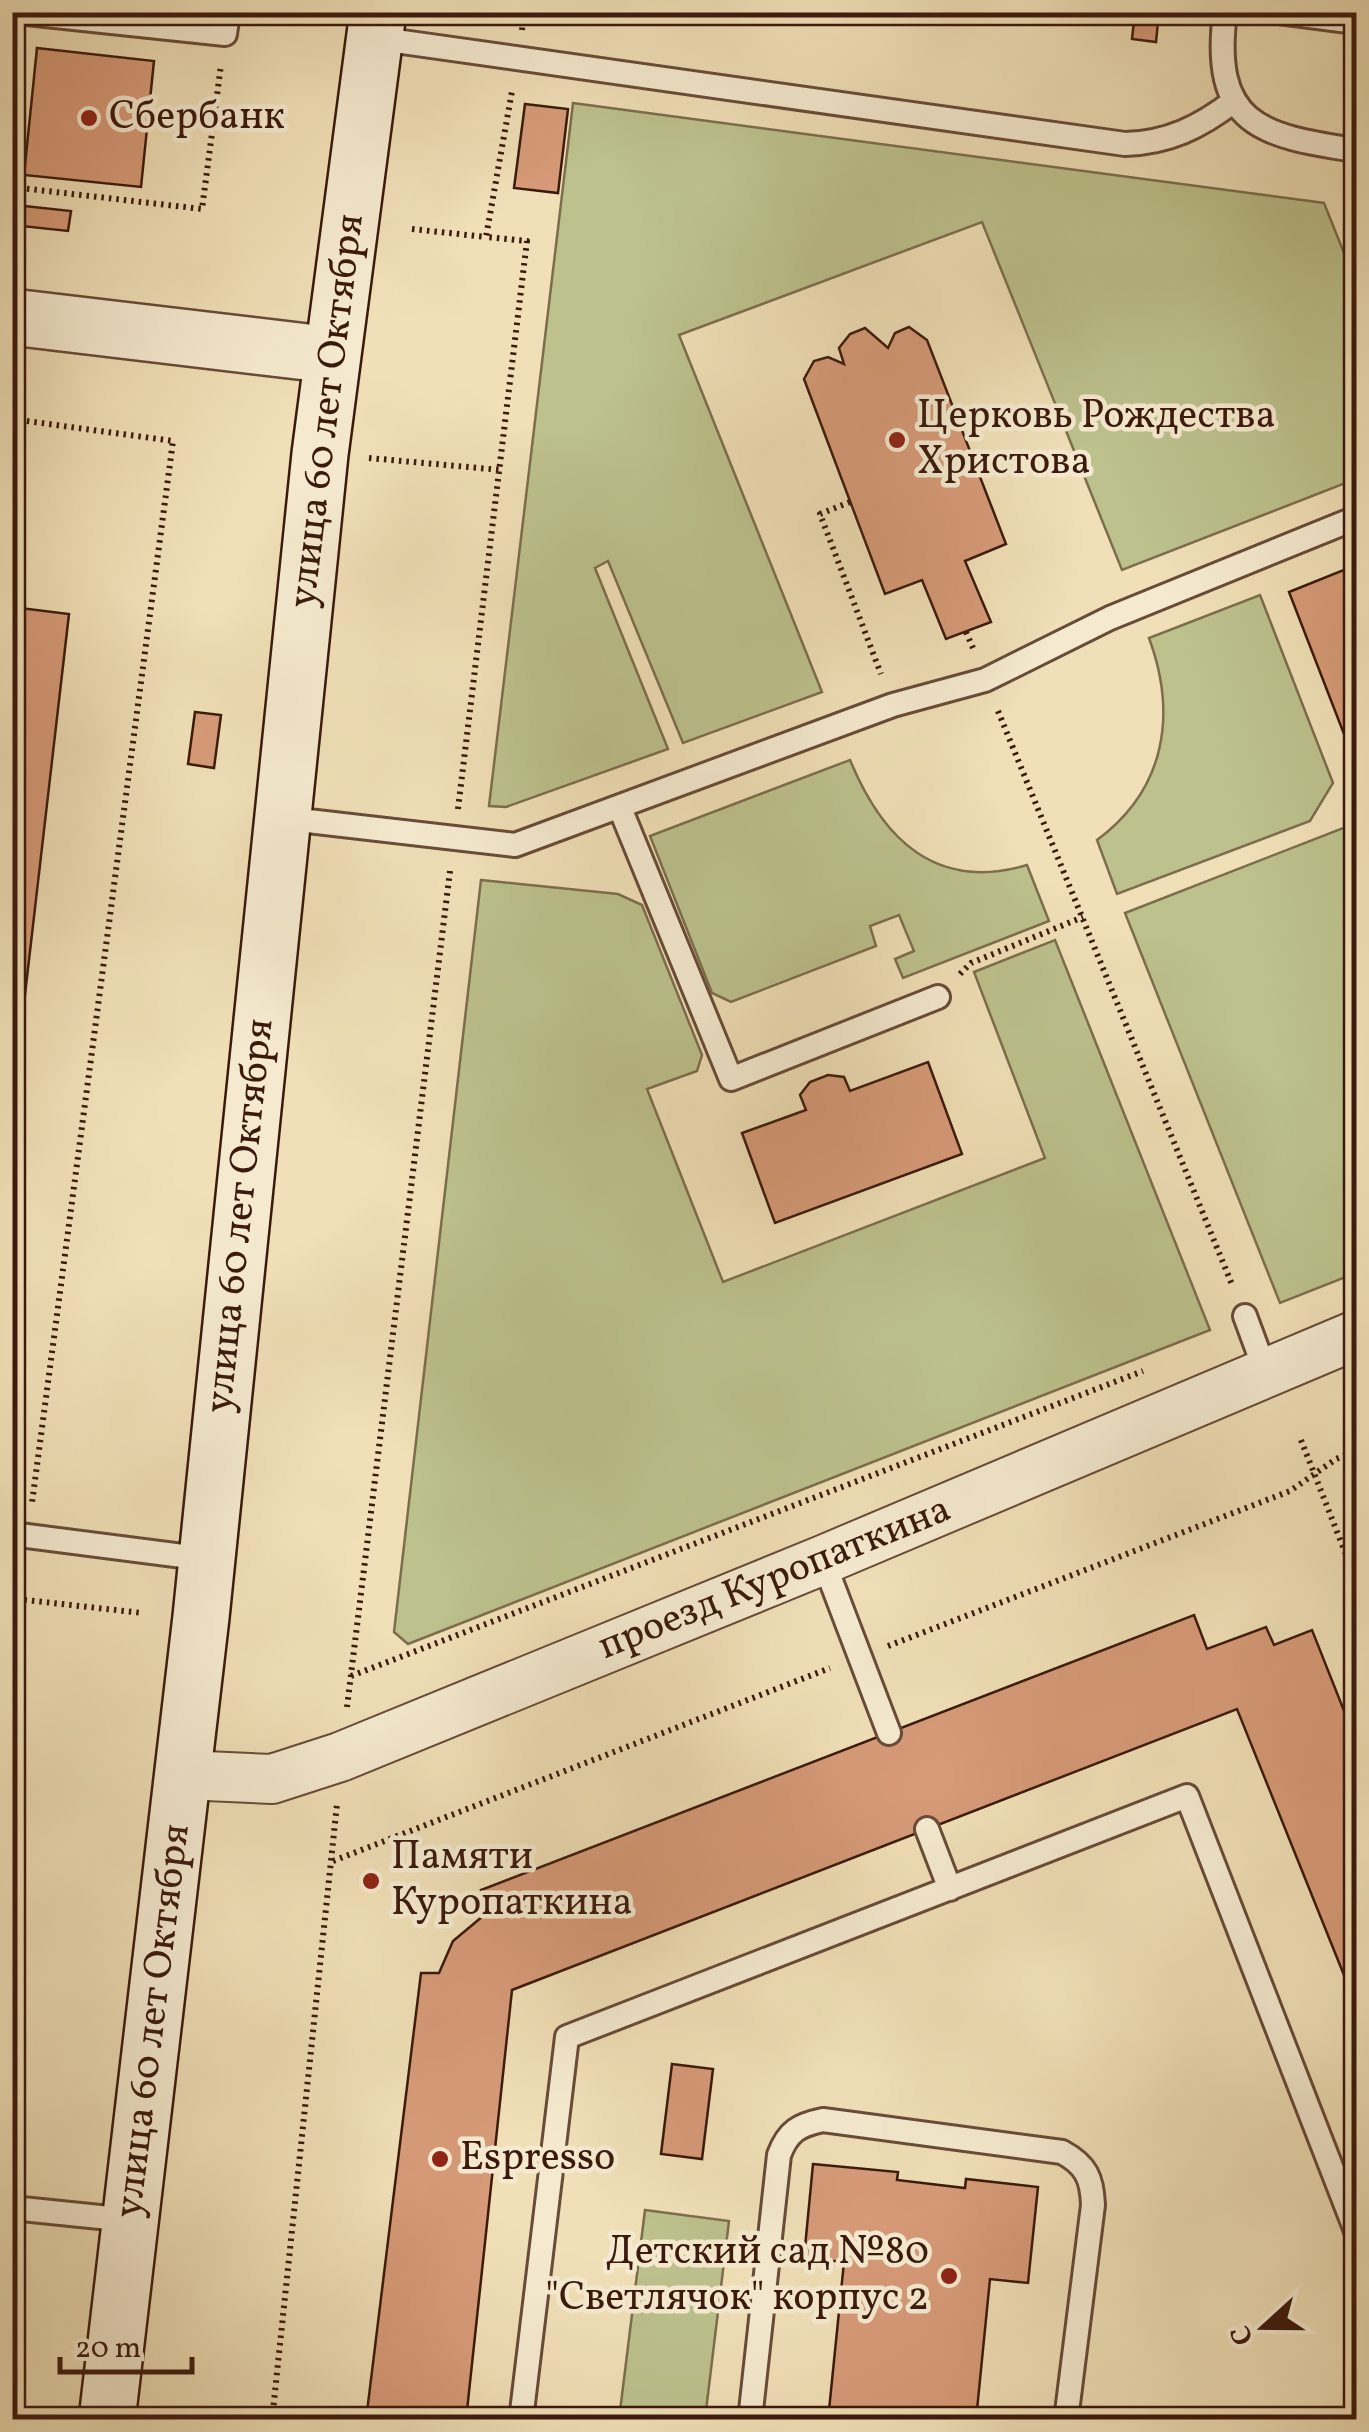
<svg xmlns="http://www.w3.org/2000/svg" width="1369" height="2432" viewBox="0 0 1369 2432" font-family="Vollkorn,serif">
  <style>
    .green { fill: #bcc18d; stroke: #7c6e4d; stroke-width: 2.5 }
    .building { fill: #d69a78; stroke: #3b1a0d; stroke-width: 2.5 }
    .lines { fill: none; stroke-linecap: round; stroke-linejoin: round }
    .service-casing { stroke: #684b38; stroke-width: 28 }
    .minor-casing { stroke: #684b38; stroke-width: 52 }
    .tertiary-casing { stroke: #684b38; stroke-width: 60 }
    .secondary-casing { stroke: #3b1a0d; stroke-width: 60 }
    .path { stroke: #3b1a0d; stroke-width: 6; stroke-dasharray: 2.5 5; stroke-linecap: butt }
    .service { stroke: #f5ead0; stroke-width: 22 }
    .minor { stroke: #f5ead0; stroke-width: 48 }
    .tertiary { stroke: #f5ead0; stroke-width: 55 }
    .secondary { stroke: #f5ead0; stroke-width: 55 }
    .poi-dot { fill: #8f2418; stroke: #f5ead0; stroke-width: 4 }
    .labels { text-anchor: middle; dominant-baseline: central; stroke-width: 9; stroke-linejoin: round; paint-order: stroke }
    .poi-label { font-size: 40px; fill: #3b1a0d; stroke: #f5ead0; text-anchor: start }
    .street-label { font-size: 40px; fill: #3b1a0d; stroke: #f5ead0 }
  </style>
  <rect width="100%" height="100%" fill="#f0dfb7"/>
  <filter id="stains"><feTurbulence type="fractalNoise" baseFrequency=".002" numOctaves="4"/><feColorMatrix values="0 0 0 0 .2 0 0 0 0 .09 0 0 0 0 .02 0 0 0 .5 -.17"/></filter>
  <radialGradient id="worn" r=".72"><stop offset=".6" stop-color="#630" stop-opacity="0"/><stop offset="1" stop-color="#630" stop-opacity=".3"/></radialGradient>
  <path class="green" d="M573 103 1324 203 1356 283V479L1122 570 982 222 679 335 822 692 683 743 608 561 595 568 668 749 506 807 489 806Z
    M1260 595 1333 783 1310 821 1117 894 1097 840C1166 789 1177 714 1149 638Z
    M850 760C883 840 936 892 1027 865L1049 921 903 978 895 959 914 951 899 915 870 926 876 946 731 1002 712 993 650 836Z
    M1356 823V1273L1280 1303 1125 913Z
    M481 880 618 894 642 905 702 1055 697 1071 647 1089 723 1282 1045 1158 974 972 1055 940 1210 1330 408 1644 394 1632Z
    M645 2210 729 2221 705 2419H619Z"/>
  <path class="building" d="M1135 12H1159L1156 42 1132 39Z
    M37 48 154 61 141 187 24 175Z
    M525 104 568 109 558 193 514 188Z
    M15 205 71 211 68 231 12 225Z
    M909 327 927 340 1006 544 965 561 991 622 946 639 922 580 885 594 804 379 814 361 828 357 844 364 839 348 850 334 865 328 888 348 895 333Z
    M12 512 24 513 12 602Z
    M1356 565V765L1289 592Z
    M12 607 69 614 12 1107Z
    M195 712 221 715 214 768 188 764Z
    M928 1062 962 1154 775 1223 742 1133 806 1110 800 1095 810 1082 828 1075 844 1077 850 1091Z
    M1194 1615 1207 1649 1266 1627 1274 1645 1312 1630 1356 1741V2005L1237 1709 512 1990 466 2420H366L421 1973H439L453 1941 489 1911 481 1890Z
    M672 2064 713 2069 702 2159 661 2154Z
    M813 2164 898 2172 897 2180 965 2188 966 2179 1038 2187 1028 2283 990 2279 976 2420H828L844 2262 804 2258Z"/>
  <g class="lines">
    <defs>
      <path id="service" d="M17 12 225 34 228 12
        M1225 12C1211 124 1259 136 1356 150
        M1279 12 1356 22
        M374 38 1125 144C1168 143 1200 127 1234 101
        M620 808 731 1079 938 997
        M282 818 515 845 893 705 985 680 1110 618 1356 518
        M1245 1316 1266 1373
        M12 1534 206 1559
        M823 1560 889 1733
        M927 1829 950 1889
        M12 2208 129 2220
        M521 2420 567 2037 1187 1796 1356 2231
        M750 2420 779 2155C788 2131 799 2125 823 2120L1062 2152C1086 2165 1092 2178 1093 2205L1066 2420"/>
      <path id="minor" d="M184 1775 272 1779 340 1757 823 1560 1356 1335"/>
      <path id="tertiary" d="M12 317 332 355"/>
      <path id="secondary" d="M107 2420 201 1617 320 454 378 12"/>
    </defs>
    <use href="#service" class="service-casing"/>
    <use href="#minor" class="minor-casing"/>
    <use href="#tertiary" class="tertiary-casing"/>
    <use href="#secondary" class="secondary-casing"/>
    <path class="path" d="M522 30 524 12
      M12 187 202 209 221 65
      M412 229 486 237
      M12 419 173 441 32 1503
      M369 458 501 470
      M850 502 820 514 881 674
      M966 632 973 648
      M998 711 1233 1287
      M458 809 527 241 486 237 512 91
      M960 974 971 963 1083 917
      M1301 1440 1356 1580
      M17 1599 142 1613
      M888 1646 1290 1491 1336 1459 1356 1451
      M12 1648 23 1565
      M351 1676 1143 1371
      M347 1707 450 871
      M333 1861 830 1668
      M272 2420 337 1804"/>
    <use href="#service" class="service"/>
    <use href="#minor" class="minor"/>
    <use href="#tertiary" class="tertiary"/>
    <use href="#secondary" class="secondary"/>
  </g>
  <g class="poi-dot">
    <circle cx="89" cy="118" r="10"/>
    <circle cx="897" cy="440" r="10"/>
    <circle cx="371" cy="1881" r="10"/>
    <circle cx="440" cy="2159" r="10"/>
    <circle cx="949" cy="2276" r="10"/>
  </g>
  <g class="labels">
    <g class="poi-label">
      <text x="109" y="118">Сбербанк</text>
      <text x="917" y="417">Церковь Рождества<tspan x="917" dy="46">Христова</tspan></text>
      <text x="391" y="1858">Памяти<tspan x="391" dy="46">Куропаткина</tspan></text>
      <text x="460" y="2159">Espresso</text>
      <text x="929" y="2253" text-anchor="end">Детский сад №80<tspan x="929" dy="46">"Светлячок" корпус 2</tspan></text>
    </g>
    <g class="street-label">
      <text transform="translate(328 411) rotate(-83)">улица 60 лет Октября</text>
      <text transform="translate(241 1216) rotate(-84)">улица 60 лет Октября</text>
      <text transform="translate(775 1579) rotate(-22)">проезд Куропаткина</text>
      <text transform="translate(154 2021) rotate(-83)">улица 60 лет Октября</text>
    </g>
  </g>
  <rect width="1369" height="2432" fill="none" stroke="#f0dfb7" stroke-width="50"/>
  <rect x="15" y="15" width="1339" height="2402" fill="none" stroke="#3b1a0d" stroke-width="5"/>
  <rect x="25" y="25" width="1319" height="2382" fill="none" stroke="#3b1a0d" stroke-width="2.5"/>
  <g transform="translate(1264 2327) rotate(249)" stroke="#f5ead0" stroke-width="8" paint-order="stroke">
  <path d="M0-8L18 38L0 25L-18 38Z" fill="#3b1a0d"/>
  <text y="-15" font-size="28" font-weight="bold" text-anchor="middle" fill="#3b1a0d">С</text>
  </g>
  <path d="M60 2357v15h132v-15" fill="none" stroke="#3b1a0d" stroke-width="5"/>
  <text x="75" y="2357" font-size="30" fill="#3b1a0d" stroke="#f5ead0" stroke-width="8" paint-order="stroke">20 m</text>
  <rect width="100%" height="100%" filter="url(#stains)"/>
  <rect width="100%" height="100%" fill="url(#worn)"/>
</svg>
